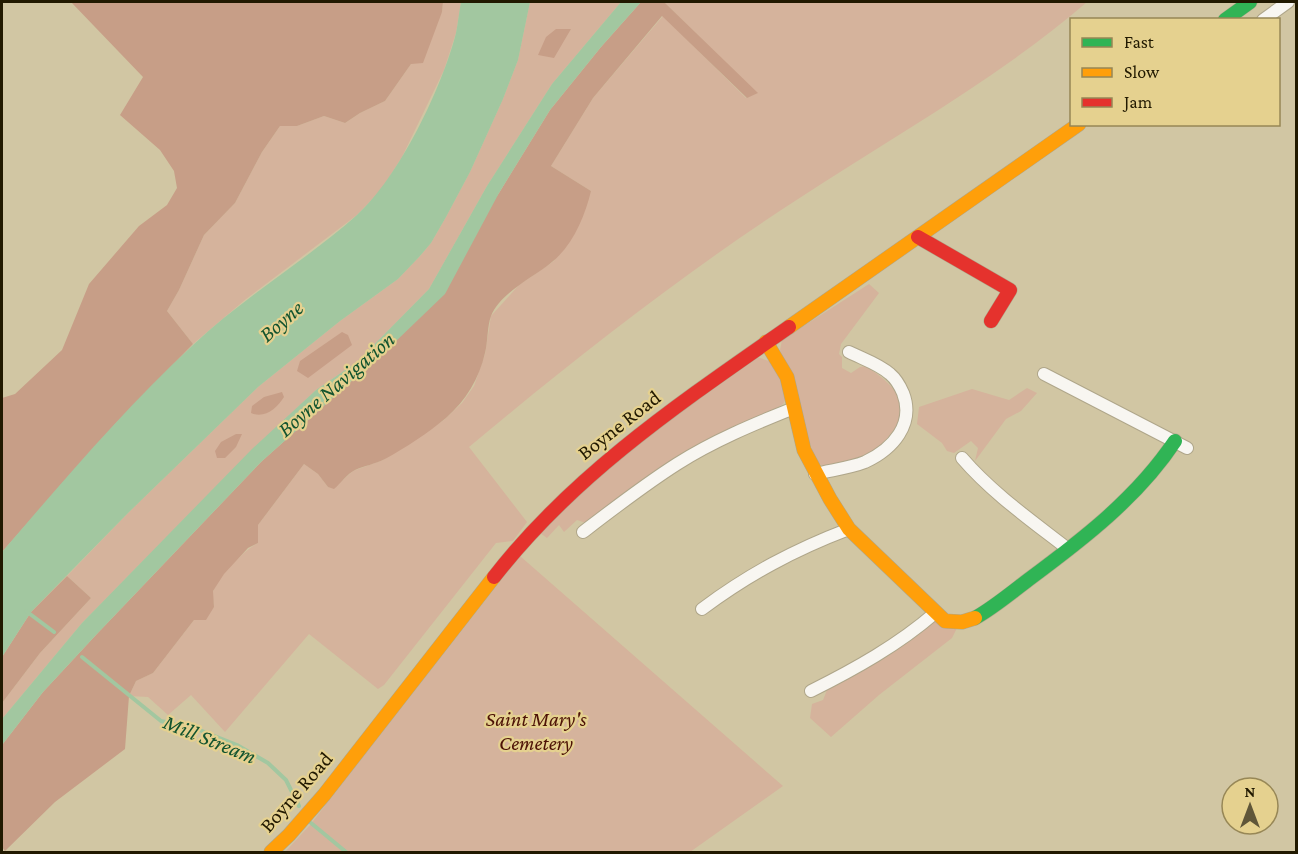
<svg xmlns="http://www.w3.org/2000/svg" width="1298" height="854" viewBox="0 0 1298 854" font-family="'Crimson Pro',serif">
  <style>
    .green { fill: #d5b39c }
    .forest { fill: #c79e87 }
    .water { fill: #a2c7a0 }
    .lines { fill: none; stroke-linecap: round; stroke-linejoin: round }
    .stream { stroke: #a2c7a0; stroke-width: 4 }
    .street-casing { stroke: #afa68a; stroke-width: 14 }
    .fast-casing { stroke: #afa68a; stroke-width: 15 }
    .slow-casing { stroke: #afa68a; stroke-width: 15 }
    .jam-casing { stroke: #afa68a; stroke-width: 15 }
    .street { stroke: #f8f6f1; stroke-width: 12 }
    .fast { stroke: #30b455; stroke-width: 14 }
    .slow { stroke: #ff9f0a; stroke-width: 14 }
    .jam { stroke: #e5322d; stroke-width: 14 }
    .labels { text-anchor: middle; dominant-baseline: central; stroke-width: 4.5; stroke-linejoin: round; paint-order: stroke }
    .street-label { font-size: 21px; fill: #211900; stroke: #e5d18f }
    .park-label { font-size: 21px; font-style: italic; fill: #4d1206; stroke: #e5d18f }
    .water-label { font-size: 22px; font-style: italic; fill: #13542f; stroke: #e5d18f }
  </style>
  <rect width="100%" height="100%" fill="#d1c6a3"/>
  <path class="green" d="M443 2H461L456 33 444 70 402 157 381 190 357 215 246 299 193 344 167 311 179 290 204 235 235 203 262 152 280 126H297L324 116 345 123 360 113 385 101 411 64 442 12Z
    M530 2H621L552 84 487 186 429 289 357 362 316 390 252 450 82 623 2 719V703L40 653 91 598 67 576 128 513 258 387 340 321 398 279 420 256 431 243 446 217 470 172 503 99 518 60Z
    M664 2H1087C998 79 893 136 795 201 681 275 573 360 469 447L527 522 513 541 496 543 384 685 378 689 309 634 225 732 191 695 168 715 148 697 129 696 136 681 153 673 194 620 214 607C214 603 212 597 213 592 215 579 246 549 258 543V525L304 464 318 474 328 487 334 488 353 471 383 460 424 433 444 420 462 403 474 386 485 354 491 316 519 285 554 261 591 191 551 166 593 98 663 16 746 98 757 93Z
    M869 284 879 293 841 344 839 354 842 357V368L851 373 860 367 866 366C893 385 917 404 889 436 882 444 874 453 864 457 851 462 836 463 823 466L816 462 780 350 782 340Z
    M757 357 772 362 784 382 786 399 783 404 586 523 577 520 564 532 559 525 547 538 540 533 549 521 641 440Z
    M1027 388 1037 393 1021 411 1006 419 975 461 978 448 971 441 954 453 947 451 942 443 917 424 919 407 972 389 1009 400Z
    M520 556 783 786 690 852H285L310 825Z
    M936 618 958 626 952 638 879 695 831 737 810 718 812 704 823 700 827 690Z"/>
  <path class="forest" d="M71 2H443L442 12 423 63 411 64 385 101 360 113 345 123 324 116 297 126H280L262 152 235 203 204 235 179 290 167 311 193 344 117 422 2 552V398L15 394 62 350 89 284 139 226 167 205 177 188 174 171 160 150 120 115 143 77Z
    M641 2H664L758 93 747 98 662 16 593 98 551 166 591 191C585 216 573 245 552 262 534 277 500 293 491 316 487 327 488 341 485 353 479 379 466 400 446 418 428 433 405 448 385 459 375 464 364 466 355 470 347 474 341 483 334 489L328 487 318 474 304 464 258 525V543L248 548 224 574 213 591 214 607 206 620H194L153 673 136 681 129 696 125 749 55 802 5 851 2 847V745L43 692 95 636 261 462 394 343 499 193 550 110 601 47Z
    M556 29H571L554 58 538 55 546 37Z
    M342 332 348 335 352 345 308 378 297 371 300 361Z
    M282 392 284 397C277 408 265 419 251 413L252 406 264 397Z
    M236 434H242L236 447 225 458H217L215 451 221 442Z
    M67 576 91 598 40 653 2 703V657L31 612Z"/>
  <path class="water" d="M461 2H530L518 60 503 99 470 172 446 217 431 243 420 256 398 279 340 321 258 387 128 513 31 612 2 657V552C63 481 124 409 193 345 244 297 305 261 357 215 399 177 442 88 456 33 458 23 459 12 461 2Z
    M621 2H641L601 47 550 110 499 193 445 294 394 343 261 462 95 636 43 692 2 745V719L82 623 252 449 316 390 357 362 429 289 487 186 552 84Z"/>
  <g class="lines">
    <path class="stream" d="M26 611 54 632
      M82 657 161 721 197 729 237 745 268 763 286 780 299 806
      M311 823 346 852"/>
    <defs>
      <path id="street" d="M1263 20 1288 2
        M1044 374 1187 448
        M962 458C992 493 1032 521 1068 549
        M815 474C831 470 850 468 865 462 893 449 915 424 903 393 900 386 896 379 890 374 879 364 863 359 849 352
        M583 532C613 509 644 485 677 464 713 441 754 424 794 408
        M702 609C749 574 794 550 849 529
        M811 691C855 669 898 645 935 613"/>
      <path id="fast" d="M1225 20 1250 2
        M975 618C993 608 1011 593 1028 580 1082 540 1137 498 1175 441"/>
      <path id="slow" d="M789 327 1079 124
        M766 342 787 377 804 450 830 499 849 529 945 621 962 622 975 618
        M271 852 289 835 324 795 494 577"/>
      <path id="jam" d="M918 237 1010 290 991 321
        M494 577C574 474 683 401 789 327"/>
    </defs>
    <use href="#street" class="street-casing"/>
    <use href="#fast" class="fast-casing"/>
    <use href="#slow" class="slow-casing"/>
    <use href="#jam" class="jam-casing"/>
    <use href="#street" class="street"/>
    <use href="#fast" class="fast"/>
    <use href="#slow" class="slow"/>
    <use href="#jam" class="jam"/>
  </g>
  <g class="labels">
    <g class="street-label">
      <text transform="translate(619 425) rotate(-38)">Boyne Road</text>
      <text transform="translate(296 792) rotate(-49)">Boyne Road</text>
    </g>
    <g class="park-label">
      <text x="536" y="719">Saint Mary's<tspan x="536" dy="24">Cemetery</tspan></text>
    </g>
    <g class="water-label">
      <text transform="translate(281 321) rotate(-41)">Boyne</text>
      <text transform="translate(336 384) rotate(-41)">Boyne Navigation</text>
      <text transform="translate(210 739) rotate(22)">Mill Stream</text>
    </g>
  </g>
  <rect width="1298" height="854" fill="none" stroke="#211900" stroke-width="6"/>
  <rect x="1070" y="18" width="210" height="108" fill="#e5d18f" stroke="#978756" stroke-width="1.5"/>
  <rect x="1082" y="38" width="30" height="9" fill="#30b455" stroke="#978756" stroke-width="1.5"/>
  <text x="1124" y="48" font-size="18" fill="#211900">Fast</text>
  <rect x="1082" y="68" width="30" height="9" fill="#ff9f0a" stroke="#978756" stroke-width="1.5"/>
  <text x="1124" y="78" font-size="18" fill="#211900">Slow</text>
  <rect x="1082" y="98" width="30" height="9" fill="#e5322d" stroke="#978756" stroke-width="1.5"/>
  <text x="1124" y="108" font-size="18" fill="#211900">Jam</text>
  <g transform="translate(1250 806)"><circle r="28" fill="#e5d18f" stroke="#978756" stroke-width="1.5"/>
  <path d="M0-4.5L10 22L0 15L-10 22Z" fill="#5f5639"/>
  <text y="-9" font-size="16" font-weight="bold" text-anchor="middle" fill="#211900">N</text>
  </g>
</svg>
